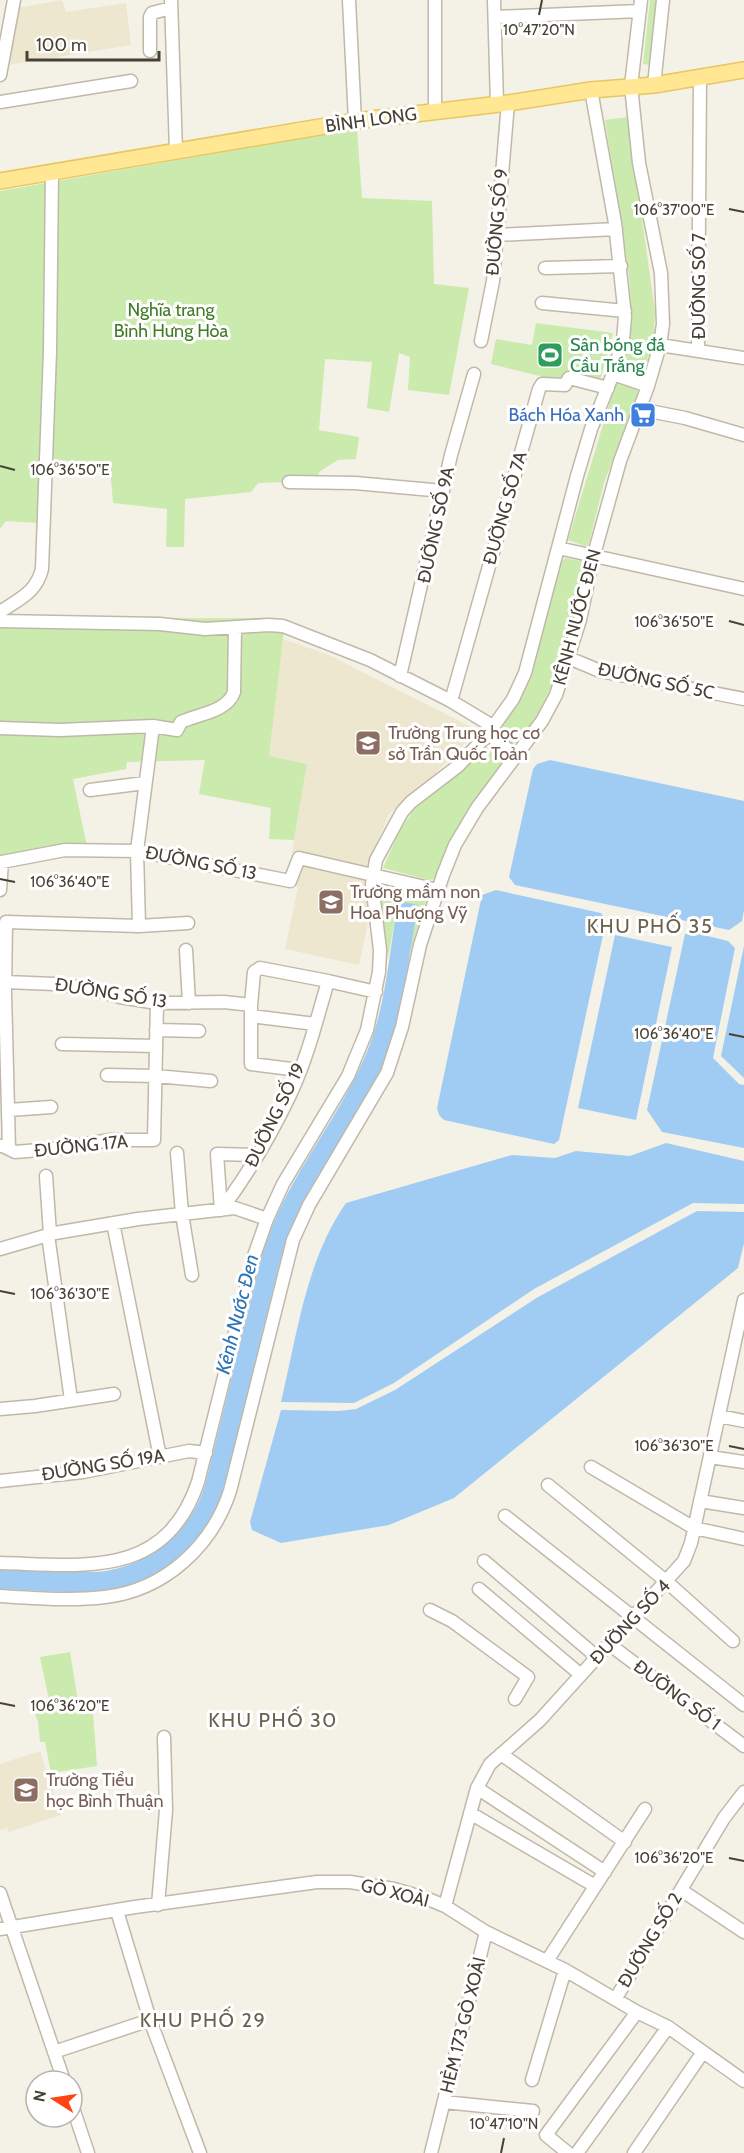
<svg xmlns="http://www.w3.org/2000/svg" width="744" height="2153" viewBox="0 0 744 2153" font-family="Cabin,sans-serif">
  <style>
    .education { fill: #ede7d0 }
    .green { fill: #cbeaad }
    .water { fill: #a0ccf3 }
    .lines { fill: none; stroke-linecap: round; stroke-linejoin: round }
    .minor-casing { stroke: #c0b9a9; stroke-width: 15 }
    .major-casing { stroke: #e8c760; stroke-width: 18 }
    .minor { stroke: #fff; stroke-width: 12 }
    .major { stroke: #ffe794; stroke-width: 15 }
    .ticks { fill: none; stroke: #474135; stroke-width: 2 }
    .labels { text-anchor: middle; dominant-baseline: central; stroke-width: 6; stroke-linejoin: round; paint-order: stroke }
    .street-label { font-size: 18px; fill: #474135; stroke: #fff }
    .park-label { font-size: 18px; fill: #417b26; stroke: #fff }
    .leisure-label { font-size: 18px; fill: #27864d; stroke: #fff; text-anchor: start }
    .shop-label { font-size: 18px; fill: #366cbe; stroke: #fff; text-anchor: end }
    .education-label { font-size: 18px; fill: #785e54; stroke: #fff; text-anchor: start }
    .neighbourhood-label { font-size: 20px; letter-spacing: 1.5px; fill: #6a604c; stroke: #fff }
    .water-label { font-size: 20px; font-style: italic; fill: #2a73b7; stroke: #fff }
    .ticks-label { font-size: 15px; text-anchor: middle; fill: #474135; stroke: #fff; stroke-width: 6; stroke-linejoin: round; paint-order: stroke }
  </style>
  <rect width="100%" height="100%" fill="#f4f1e6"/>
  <path class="education" d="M62 0 66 12 126 3 131 45 8 65 17 8Z
    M283 639 329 655 477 730 433 776 389 814 368 867 292 853 307 764 269 756Z
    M304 864 365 876 369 918 359 965 285 949 298 887 292 885 298 871Z
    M40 1751 61 1815 9 1832 7 1828 0 1830V1764Z"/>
  <path class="green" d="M650 0H658L651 65 643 64Z
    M628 117 655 312 654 335 643 376 619 370 632 324 629 276 605 120Z
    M357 129 362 198 432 201 434 284 469 288 449 395 408 390 410 357 399 353 389 412 367 408 372 362 325 359 319 430 359 437 356 459 338 460 319 472 318 481 258 483 251 492 185 499 184 547H166L167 509 113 503 110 467 46 458 39 523 6 521 0 529V191Z
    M536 323 613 333 599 384 564 374 560 381 491 364 496 339 532 345Z
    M616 382 639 389 604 483 588 547 568 540Z
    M565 558 581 561 584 566C572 630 558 690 519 743 511 744 502 737 500 730L523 695 532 676 561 562Z
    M276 618 284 631 269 756 307 764 294 840 269 839 271 808 199 794 205 760 127 762 126 769 73 779 87 847 0 862V619Z
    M488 747H492L504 757V763L465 814 451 839 434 879 429 880 383 868 399 832 414 809 456 775Z
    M382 885 424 894 427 897 410 953H409L418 906 398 901 388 959 380 888Z
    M70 1652 80 1713H93L97 1766 51 1773 45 1742H40L38 1721 35 1714 51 1710 40 1657Z"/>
  <path class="water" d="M550 760 744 801V910L742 921 729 930 515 885 509 877 533 769 537 764Z
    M496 890 601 913 606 921 559 1140 554 1144 444 1120 439 1115 437 1108 482 895Z
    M398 901 418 905C408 959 403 1020 381 1070 360 1115 328 1155 305 1199 295 1217 288 1235 282 1254 268 1309 255 1364 241 1418 234 1450 229 1486 213 1515 197 1546 169 1571 136 1583 96 1598 43 1590 0 1589V1569C21 1570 43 1570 64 1571 78 1571 92 1573 106 1571 153 1563 194 1528 206 1481L262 1255C283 1183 333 1128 363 1061 386 1012 389 954 398 901Z
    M695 933 728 941 735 948 713 1058 739 1084 744 1085V1148L662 1132 647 1110 685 934Z
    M615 935 672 947 636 1120 578 1108Z
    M744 946V1078L721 1056Z
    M666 1143 744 1161V1204L693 1203 534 1289 394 1383 354 1403 281 1402C297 1335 306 1260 346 1203L512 1155 555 1158 576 1151 630 1156Z
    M697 1211 744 1212V1243L738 1268 454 1498 389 1525 281 1543 252 1530 250 1522 281 1410 339 1411 356 1409 395 1390 538 1297Z"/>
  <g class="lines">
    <defs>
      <path id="minor" d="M171 0 176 151
        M349 0 355 121
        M494 0 497 104
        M495 17 640 11
        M150 51V17L152 13 171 8
        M0 75 14 0
        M654 85 663 0
        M0 102 131 81
        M435 111V0
        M497 235 616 229
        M545 268 621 266
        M542 303 625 311
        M481 341 493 281 508 103
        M660 345 744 358
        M698 351 700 78
        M613 374 648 386
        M639 409 685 418 744 435
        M289 482 355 483 443 491
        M558 548 744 589
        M0 612C19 599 36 593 42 569L50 351 52 172
        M0 621 160 624 205 629 268 625 283 626 370 660 451 701 494 727
        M569 658 600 671 744 699
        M400 676 451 455 474 374
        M451 701 539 389 542 384 565 385 569 378 608 388
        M153 726 137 851 290 881 299 858 438 890
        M0 728 60 730 153 726 177 730 181 722C198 714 227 712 234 692L235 627
        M488 734 517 756
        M90 790 145 783
        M0 890 2 862 65 850 137 851 139 926
        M186 950 189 1003
        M6 982 54 984 93 989 120 997 157 1003 224 1002 251 1005
        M251 1016 315 1024
        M156 1030 199 1031
        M62 1044 156 1046
        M299 1070 251 1064V1005L254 972 260 968 328 981 376 992
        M107 1075 156 1076 211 1081
        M9 1110 51 1107
        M0 1146H3L15 1152 63 1148 110 1140H154L157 1003
        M9 1149 5 992 6 922 139 926 188 923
        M177 1153 182 1214 192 1275
        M46 1176 50 1234
        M221 1210C248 1174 271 1135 290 1095 307 1059 317 1019 328 981
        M221 1210 217 1154 258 1155
        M113 1223 160 1457
        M48 1235 71 1400
        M0 1249 55 1233 138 1219 235 1208 267 1219
        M0 1409 35 1406 114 1394
        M719 1416 744 1421
        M710 1457 744 1462
        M591 1467 694 1528 744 1539
        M0 1481 83 1472 189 1451 206 1453
        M548 1485 667 1582 733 1641
        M700 1501 744 1508
        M505 1516 744 1705
        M484 1561 597 1657
        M0 1563C83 1565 165 1580 198 1482L254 1256 267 1219 283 1184 348 1076 367 1030 379 972 380 950 372 884 376 860 402 812 411 802 458 766 488 734 513 699 525 673 577 476 591 429 613 374 623 340 625 317 615 223 591 90
        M479 1589 581 1675
        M0 1596C34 1598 71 1601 105 1597 165 1590 212 1546 230 1491L293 1240 309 1205 387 1073 402 1027 420 945 443 875 455 845 477 808 542 721 556 695 580 620 593 558 620 461 648 386 660 345 663 324 661 273 639 163 631 86 641 0
        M430 1610 452 1621 528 1677 515 1699
        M609 1644 744 1746
        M501 1754 625 1842
        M477 1788 605 1872
        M470 1813 595 1886
        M681 1890 744 1932
        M0 1893 64 2081
        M158 1905 166 1810 164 1737
        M445 1906 477 1788 490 1764 540 1720 684 1561 691 1543 744 1300
        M117 1911 150 2020 200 2153
        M0 1929 135 1907 317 1882H350L394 1889 428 1899 445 1906 486 1932 565 1970 637 2012 668 2027 744 2081
        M547 1961 645 1809
        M616 1998 724 1818 744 1792
        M54 2052 150 2020
        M532 2080 565 1970
        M444 2102 533 2111
        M72 2105 88 2153
        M431 2153 486 1932
        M568 2153 546 2135 637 2012
        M577 2153 668 2027
        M634 2153 703 2052"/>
      <path id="major" d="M0 181 355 121 508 103 591 90 654 85 744 70"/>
    </defs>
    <use href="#minor" class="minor-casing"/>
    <use href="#major" class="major-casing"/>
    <use href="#minor" class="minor"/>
    <use href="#major" class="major"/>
  </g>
  <path class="ticks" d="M539 15 542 0M729 209 744 212M0 466 15 470M729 621 744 625M0 879 15 882M729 1034 744 1037M0 1291 15 1294M729 1446 744 1449M0 1703 15 1706M729 1858 744 1861M501 2153 504 2138"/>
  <defs>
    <symbol id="stadium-square" viewBox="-11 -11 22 22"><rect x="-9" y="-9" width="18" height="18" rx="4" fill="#2e9e5b" stroke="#fff"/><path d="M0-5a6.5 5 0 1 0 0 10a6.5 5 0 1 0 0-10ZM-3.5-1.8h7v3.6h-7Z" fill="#fff"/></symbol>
    <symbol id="supermarket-square" viewBox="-11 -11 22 22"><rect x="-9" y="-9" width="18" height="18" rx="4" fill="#3f7fe0" stroke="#fff"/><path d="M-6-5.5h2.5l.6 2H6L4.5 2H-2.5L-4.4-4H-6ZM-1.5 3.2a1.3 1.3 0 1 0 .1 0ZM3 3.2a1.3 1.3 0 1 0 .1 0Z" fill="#fff"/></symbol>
    <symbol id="school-square" viewBox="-11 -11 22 22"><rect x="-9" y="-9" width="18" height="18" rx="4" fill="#8d6e63" stroke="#fff"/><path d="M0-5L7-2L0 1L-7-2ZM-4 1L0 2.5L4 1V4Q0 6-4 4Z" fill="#fff"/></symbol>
  </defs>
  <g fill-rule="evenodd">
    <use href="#stadium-square" x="535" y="340" width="30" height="30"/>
    <use href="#supermarket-square" x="628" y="400" width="30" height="30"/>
    <use href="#school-square" x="353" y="728" width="30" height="30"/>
    <use href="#school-square" x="316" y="887" width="30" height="30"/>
    <use href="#school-square" x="11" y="1775" width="30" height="30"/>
  </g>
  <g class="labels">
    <g class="street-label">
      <text transform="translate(371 120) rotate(-8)">BÌNH LONG</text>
      <text transform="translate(497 222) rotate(-85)">ĐƯỜNG SỐ 9</text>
      <text transform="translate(699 286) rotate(-90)">ĐƯỜNG SỐ 7</text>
      <text transform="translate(505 508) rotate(-74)">ĐƯỜNG SỐ 7A</text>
      <text transform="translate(436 525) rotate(-78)">ĐƯỜNG SỐ 9A</text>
      <text transform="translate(577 617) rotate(-75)">KÊNH NƯỚC ĐEN</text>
      <text transform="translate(656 681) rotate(12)">ĐƯỜNG SỐ 5C</text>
      <text transform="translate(201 863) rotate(11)">ĐƯỜNG SỐ 13</text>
      <text transform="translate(111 993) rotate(9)">ĐƯỜNG SỐ 13</text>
      <text transform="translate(275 1115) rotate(-64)">ĐƯỜNG SỐ 19</text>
      <text transform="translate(81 1146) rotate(-6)">ĐƯỜNG 17A</text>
      <text transform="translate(103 1465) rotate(-9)">ĐƯỜNG SỐ 19A</text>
      <text transform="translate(630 1622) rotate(-47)">ĐƯỜNG SỐ 4</text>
      <text transform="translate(677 1695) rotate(37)">ĐƯỜNG SỐ 1</text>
      <text transform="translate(395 1893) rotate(14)">GÒ XOÀI</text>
      <text transform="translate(650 1940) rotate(-59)">ĐƯỜNG SỐ 2</text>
      <text transform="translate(463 2025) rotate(-76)">HẺM 173 GÒ XOÀI</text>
    </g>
    <g class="park-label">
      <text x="171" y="310">Nghĩa trang<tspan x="171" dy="21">Bình Hưng Hòa</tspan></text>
    </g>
    <g class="leisure-label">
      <text x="570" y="345">Sân bóng đá<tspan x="570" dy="21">Cầu Trắng</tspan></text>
    </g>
    <g class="shop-label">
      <text x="624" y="415">Bách Hóa Xanh</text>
    </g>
    <g class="education-label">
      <text x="388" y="733">Trường Trung học cơ<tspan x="388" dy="21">sở Trần Quốc Toản</tspan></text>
      <text x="350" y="892">Trường mầm non<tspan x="350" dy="21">Hoa Phượng Vỹ</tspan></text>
      <text x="46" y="1780">Trường Tiểu<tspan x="46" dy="21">học Bình Thuận</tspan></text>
    </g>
    <g class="neighbourhood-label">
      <text x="650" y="926">KHU PHỐ 35</text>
      <text x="273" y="1720">KHU PHỐ 30</text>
      <text x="203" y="2020">KHU PHỐ 29</text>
    </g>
    <g class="water-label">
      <text transform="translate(237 1314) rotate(-76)">Kênh Nước Đen</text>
    </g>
  </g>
  <g class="ticks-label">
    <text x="539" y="35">10°47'20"N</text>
    <text x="674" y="215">106°37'00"E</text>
    <text x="70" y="475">106°36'50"E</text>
    <text x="674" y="627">106°36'50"E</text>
    <text x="70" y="887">106°36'40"E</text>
    <text x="674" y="1039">106°36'40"E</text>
    <text x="70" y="1299">106°36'30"E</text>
    <text x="674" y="1451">106°36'30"E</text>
    <text x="70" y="1711">106°36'20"E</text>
    <text x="674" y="1863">106°36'20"E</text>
    <text x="504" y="2129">10°47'10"N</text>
  </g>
  <g transform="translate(54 2099) rotate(282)"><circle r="28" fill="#ffffff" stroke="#b5b3ae" stroke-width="1.5"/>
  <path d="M0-4.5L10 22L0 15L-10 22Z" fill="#ff4412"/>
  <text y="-9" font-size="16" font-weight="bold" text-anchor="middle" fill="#474135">N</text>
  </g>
  <path d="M27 51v9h132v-9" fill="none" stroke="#474135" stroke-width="3"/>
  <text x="36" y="51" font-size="18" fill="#474135" stroke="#ffffff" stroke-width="4.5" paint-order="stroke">100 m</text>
</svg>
